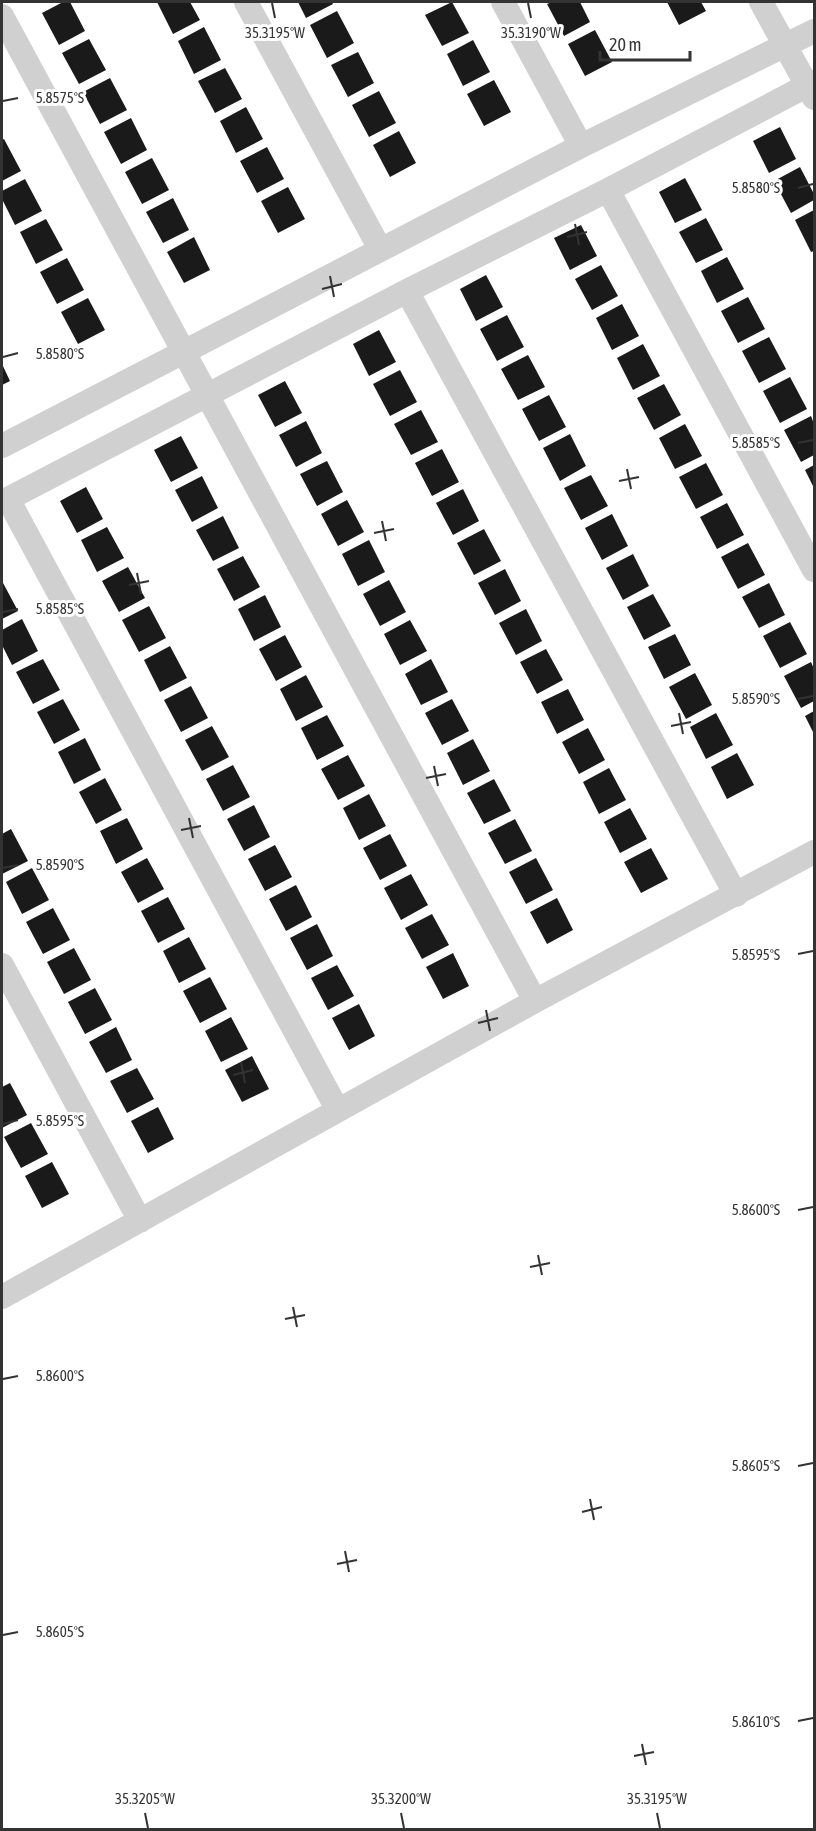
<svg xmlns="http://www.w3.org/2000/svg" width="816" height="1831" viewBox="0 0 816 1831" font-family="'Asap Condensed',sans-serif">
  <style>
    .building { fill: #1a1a1a }
    .lines { fill: none; stroke-linecap: round; stroke-linejoin: round }
    .minor { stroke: #d0d0d0; stroke-width: 24 }
    .ticks { fill: none; stroke: #333; stroke-width: 2 }
    .ticks-label { font-size: 15px; text-anchor: middle; fill: #333; stroke: #fff; stroke-width: 6; stroke-linejoin: round; paint-order: stroke }
  </style>
  <rect width="100%" height="100%" fill="#fff"/>
  <path class="building" d="M63 2H70L85 31 59 45 42 13Z
    M157 2H190L200 20 173 34Z
    M298 2H332L333 4 306 18Z
    M452 2 469 33 442 46 425 15Z
    M552 2H580L590 22 564 36 547 4Z
    M667 2H701L706 11 679 25Z
    M337 11 354 43 327 58 310 25Z
    M204 27 221 60 194 74 178 41Z
    M595 30 612 62 585 76 568 44Z
    M89 39 106 70 79 84 62 53Z
    M473 40 490 72 463 86 447 54Z
    M358 52 374 83 348 97 331 65Z
    M225 68 242 99 215 113 198 81Z
    M110 78 127 110 100 124 83 92Z
    M494 80 511 112 484 126 467 94Z
    M379 91 396 123 369 137 352 105Z
    M246 107 263 139 236 153 220 121Z
    M131 118 147 150 121 164 104 132Z
    M780 127 796 159 769 173 753 141Z
    M399 131 416 163 390 177 373 145Z
    M4 139 21 171 2 181V140Z
    M267 147 284 179 257 193 240 161Z
    M152 158 169 190 142 204 125 172Z
    M800 167 814 194V200L791 213 774 181Z
    M685 178 702 210 675 223 659 192Z
    M25 179 42 211 15 225 2 199V191Z
    M288 187 305 219 278 233 261 201Z
    M173 198 189 230 163 243 146 212Z
    M814 210V251L811 252 795 220Z
    M706 218 723 250 696 263 679 232Z
    M46 219 63 250 36 264 20 232Z
    M581 225 597 256 570 270 554 238Z
    M194 237 210 270 184 283 167 252Z
    M727 257 744 289 717 303 701 271Z
    M67 258 84 290 57 304 40 272Z
    M601 265 618 296 592 310 575 279Z
    M486 275 503 307 476 321 460 289Z
    M748 297 765 329 738 343 721 311Z
    M88 298 105 330 78 344 61 312Z
    M622 304 639 336 612 350 596 318Z
    M507 315 524 347 497 361 480 329Z
    M379 330 396 362 369 376 353 344Z
    M769 337 786 369 759 383 742 351Z
    M643 344 660 376 633 390 617 358Z
    M528 355 545 387 518 400 501 369Z
    M2 364 10 381 2 385Z
    M400 370 417 402 390 416 373 384Z
    M790 377 807 409 780 423 763 391Z
    M285 381 302 413 275 427 258 395Z
    M664 384 681 415 654 430 637 398Z
    M549 395 566 427 539 441 522 409Z
    M421 410 438 442 411 455 394 424Z
    M811 416 814 424V455L801 462 784 430Z
    M306 421 322 453 296 467 279 435Z
    M685 424 702 456 675 469 659 438Z
    M570 434 586 466 560 481 543 448Z
    M181 436 198 468 171 482 154 450Z
    M442 449 459 482 432 496 415 463Z
    M327 461 343 492 317 506 300 474Z
    M706 463 723 495 696 509 679 477Z
    M814 465V488L805 470Z
    M591 475 608 506 581 520 564 488Z
    M202 476 218 508 192 522 175 490Z
    M86 487 103 519 77 533 60 501Z
    M463 489 479 521 453 535 436 503Z
    M347 500 364 532 338 546 321 514Z
    M727 503 744 535 717 549 700 517Z
    M612 514 628 546 602 560 585 528Z
    M223 516 239 548 213 561 196 530Z
    M107 527 124 558 97 572 81 540Z
    M484 529 501 561 474 575 457 543Z
    M369 540 385 572 358 586 342 554Z
    M748 543 765 575 738 589 721 557Z
    M633 554 649 586 623 600 606 568Z
    M243 556 260 587 234 601 217 569Z
    M128 567 145 598 119 612 102 581Z
    M505 569 521 601 495 615 478 583Z
    M389 580 406 612 380 626 363 594Z
    M2 581 18 611 2 619Z
    M769 583 785 615 759 628 742 597Z
    M653 594 671 626 644 640 627 607Z
    M265 595 281 627 254 641 238 609Z
    M149 606 166 638 139 652 122 620Z
    M526 609 542 641 516 655 499 623Z
    M22 619 38 651 12 665 2 645V630Z
    M410 620 427 651 400 665 384 634Z
    M790 622 807 654 780 668 763 636Z
    M675 634 691 665 664 679 648 647Z
    M285 635 302 667 276 681 259 649Z
    M170 646 187 678 160 692 144 660Z
    M546 649 563 680 537 694 520 662Z
    M43 659 60 690 33 704 16 672Z
    M431 659 448 692 421 705 405 674Z
    M811 662 814 669V701L801 708 784 676Z
    M695 673 712 705 686 719 669 687Z
    M306 675 323 707 296 721 280 689Z
    M191 686 208 718 181 732 164 700Z
    M568 689 584 720 557 734 541 702Z
    M63 699 80 730 54 744 37 712Z
    M452 699 469 731 442 745 425 713Z
    M814 711V734L805 716Z
    M716 713 733 745 706 759 690 727Z
    M327 715 344 746 317 760 301 728Z
    M212 726 229 757 202 771 185 740Z
    M588 728 605 760 579 774 562 742Z
    M85 738 101 770 74 784 58 752Z
    M473 739 490 771 463 785 447 753Z
    M737 753 754 785 727 799 711 767Z
    M348 755 365 786 338 800 321 769Z
    M233 765 250 797 223 811 206 779Z
    M609 768 626 800 599 814 583 782Z
    M105 778 122 810 96 824 79 792Z
    M494 779 511 811 484 824 467 793Z
    M369 794 386 826 359 840 343 808Z
    M254 805 270 837 244 851 227 819Z
    M630 808 647 839 620 853 604 822Z
    M127 818 143 849 116 864 100 831Z
    M515 819 532 851 505 864 488 833Z
    M11 829 28 861 2 874V834Z
    M390 834 407 866 380 880 363 848Z
    M275 845 292 877 265 891 248 859Z
    M651 848 668 879 641 893 624 862Z
    M147 858 164 889 138 903 121 872Z
    M536 858 553 890 526 904 509 872Z
    M32 868 49 900 22 914 6 882Z
    M411 874 428 905 401 920 384 888Z
    M296 885 312 917 286 931 269 899Z
    M168 897 185 929 158 943 141 911Z
    M557 898 573 930 547 944 530 912Z
    M53 908 70 940 43 954 26 922Z
    M432 914 449 945 422 959 405 928Z
    M317 924 333 956 307 970 290 938Z
    M189 937 206 969 179 983 163 951Z
    M74 948 91 980 64 994 47 962Z
    M453 953 469 986 443 999 426 967Z
    M337 965 354 996 328 1010 311 978Z
    M210 977 227 1009 200 1023 183 991Z
    M95 988 112 1020 85 1034 68 1002Z
    M359 1004 375 1036 349 1050 332 1018Z
    M231 1017 248 1049 221 1062 205 1031Z
    M116 1027 132 1060 106 1073 89 1042Z
    M252 1056 269 1089 242 1102 225 1070Z
    M137 1068 154 1099 127 1113 110 1081Z
    M10 1083 27 1115 2 1128V1087Z
    M158 1107 174 1139 148 1153 131 1121Z
    M31 1123 48 1154 21 1168 4 1137Z
    M52 1162 69 1194 42 1208 25 1176Z"/>
  <g class="lines">
    <path class="minor" d="M246 2 380 249
      M503 2 581 146
      M761 2 814 98
      M2 16 535 1001
      M608 190 814 570
      M407 291 736 895
      M2 446 581 146 814 31
      M8 499 337 1109
      M2 502 407 291 608 190 814 82
      M2 965 140 1221
      M2 1297 535 1001 814 852"/>
  </g>
  <path class="ticks" d="M272 3 275 18M528 3 531 18M3 101 18 98M798 188 813 184M575 224 579 245M567 237 587 232M330 276 334 297M322 289 342 284M3 357 18 353M798 443 813 440M627 469 631 489M619 481 639 477M382 521 386 541M374 533 394 529M137 573 141 594M129 585 149 581M3 612 18 609M798 699 813 696M679 713 683 734M671 726 691 722M434 766 438 786M426 778 446 774M189 818 193 838M181 830 201 826M3 868 18 865M798 954 813 951M486 1010 490 1031M478 1023 498 1018M241 1062 245 1083M233 1075 253 1070M3 1124 18 1120M798 1210 813 1207M538 1255 542 1275M530 1267 550 1263M293 1307 297 1327M285 1319 305 1315M3 1379 18 1376M798 1466 813 1463M590 1499 594 1520M582 1512 602 1507M345 1551 349 1572M337 1564 357 1560M3 1635 18 1632M798 1721 813 1718M642 1744 646 1765M634 1756 654 1752M145 1813 148 1828M401 1813 404 1828M657 1813 660 1828"/>
  <g class="ticks-label">
    <text x="275" y="38">35.3195°W</text>
    <text x="531" y="38">35.3190°W</text>
    <text x="60" y="103">5.8575°S</text>
    <text x="756" y="193">5.8580°S</text>
    <text x="60" y="359">5.8580°S</text>
    <text x="756" y="448">5.8585°S</text>
    <text x="60" y="614">5.8585°S</text>
    <text x="756" y="704">5.8590°S</text>
    <text x="60" y="870">5.8590°S</text>
    <text x="756" y="960">5.8595°S</text>
    <text x="60" y="1126">5.8595°S</text>
    <text x="756" y="1215">5.8600°S</text>
    <text x="60" y="1381">5.8600°S</text>
    <text x="756" y="1471">5.8605°S</text>
    <text x="60" y="1637">5.8605°S</text>
    <text x="756" y="1727">5.8610°S</text>
    <text x="145" y="1804">35.3205°W</text>
    <text x="401" y="1804">35.3200°W</text>
    <text x="657" y="1804">35.3195°W</text>
  </g>
  <rect width="816" height="1831" fill="none" stroke="#333333" stroke-width="6"/>
  <path d="M600 51v9h90v-9" fill="none" stroke="#333333" stroke-width="3"/>
  <text x="609" y="51" font-size="18" fill="#333333" stroke="#ffffff" stroke-width="4.5" paint-order="stroke">20 m</text>
</svg>
